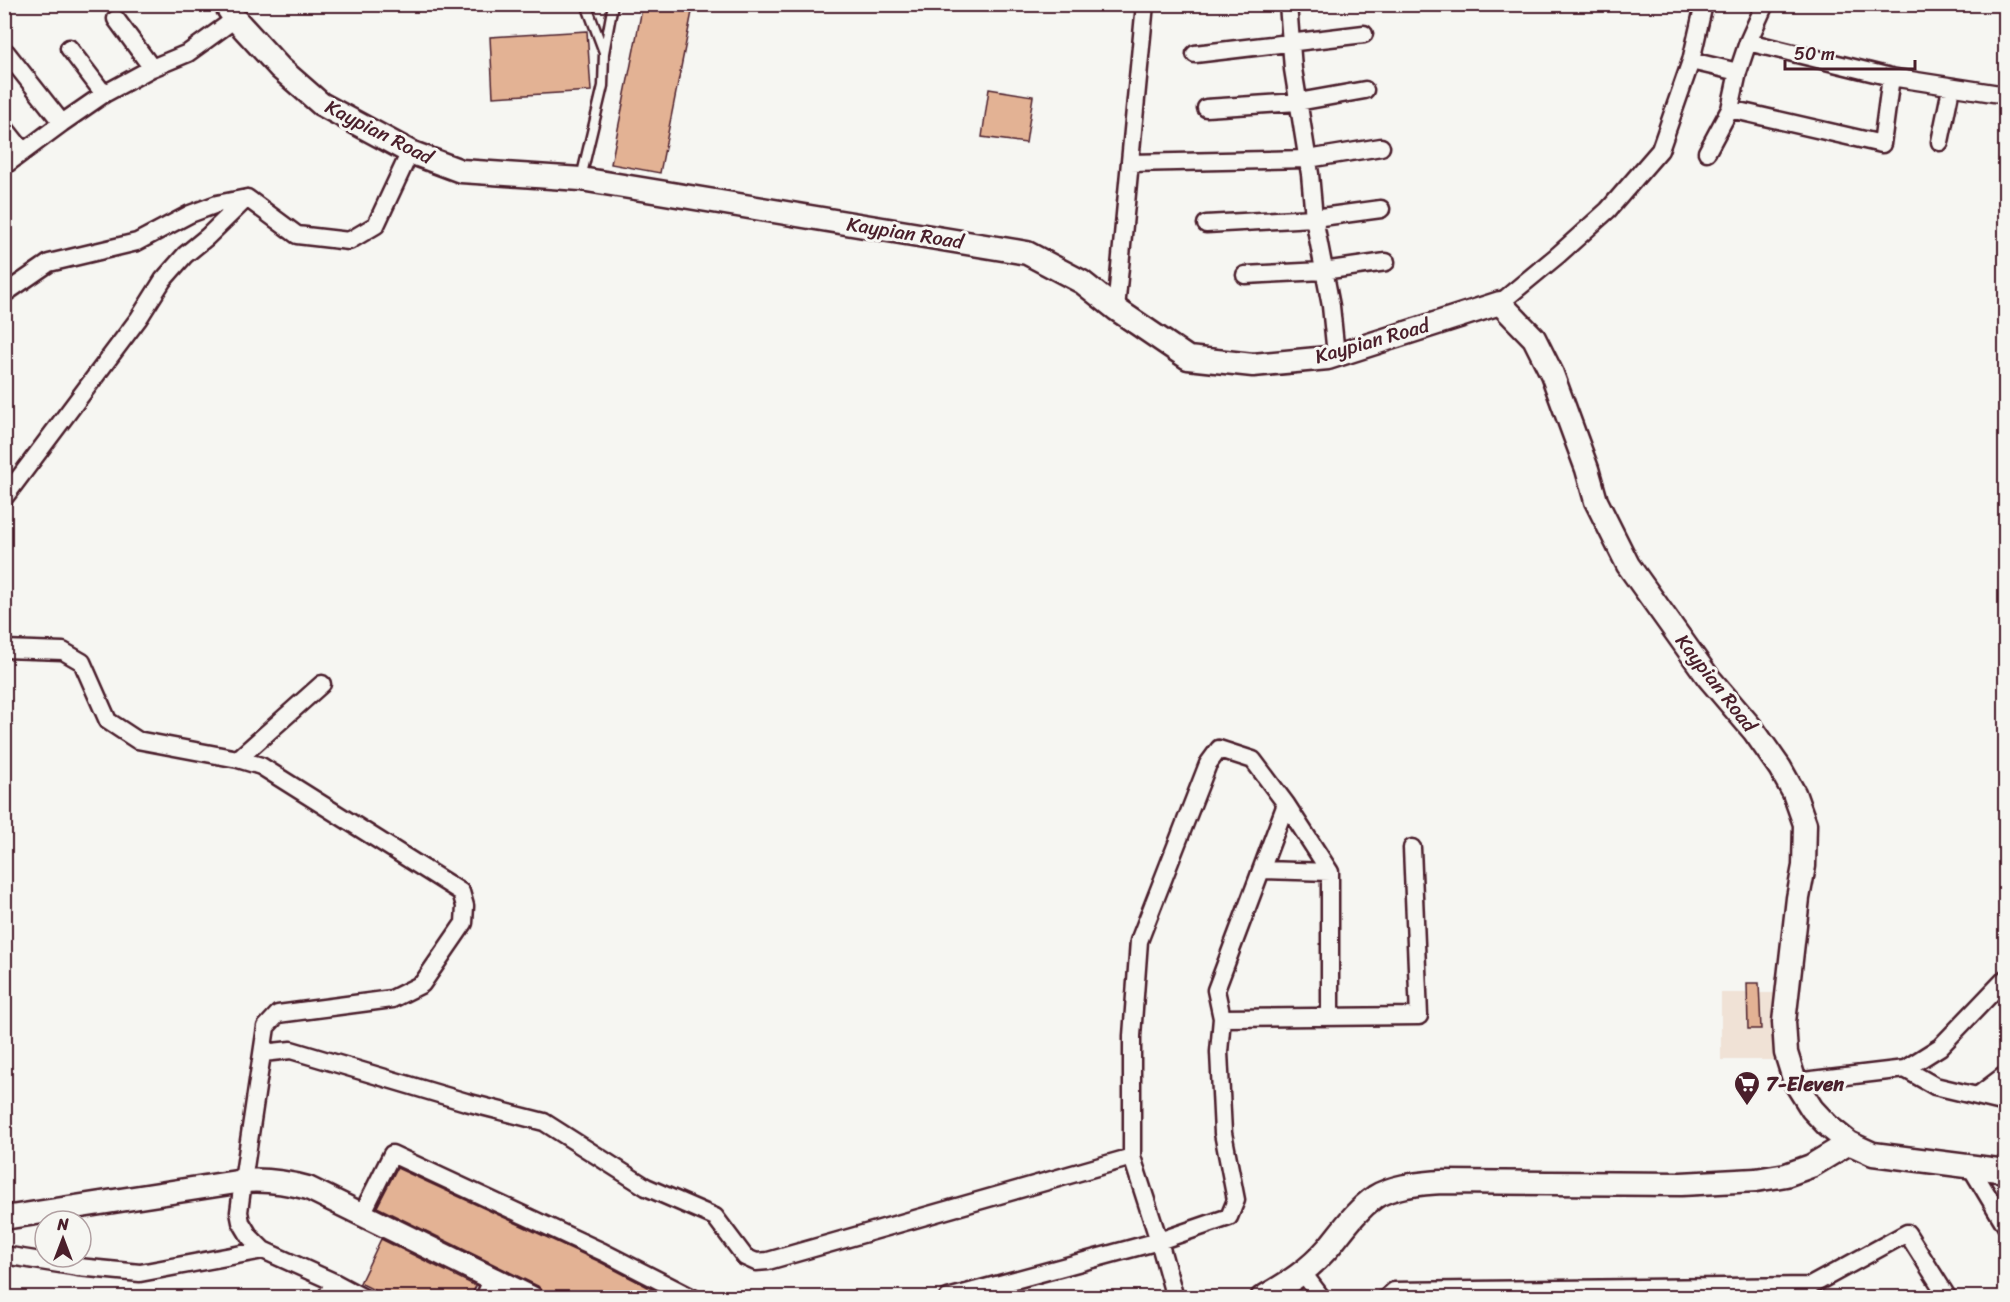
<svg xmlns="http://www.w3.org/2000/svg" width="2010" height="1302" viewBox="0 0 2010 1302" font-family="Sriracha,sans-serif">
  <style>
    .built { fill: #f0e2d6 }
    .building { fill: #e3b294; stroke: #4a1f2b; stroke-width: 1.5 }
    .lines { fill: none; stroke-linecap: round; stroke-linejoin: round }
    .lane-casing { stroke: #4a1f2b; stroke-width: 13 }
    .street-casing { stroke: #4a1f2b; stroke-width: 21 }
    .secondary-casing { stroke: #4a1f2b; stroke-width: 27 }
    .lane { stroke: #f6f6f2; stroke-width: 8 }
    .street { stroke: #f6f6f2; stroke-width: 16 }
    .secondary { stroke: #f6f6f2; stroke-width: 22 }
    .labels { text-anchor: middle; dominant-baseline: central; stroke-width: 6; stroke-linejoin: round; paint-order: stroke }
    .street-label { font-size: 20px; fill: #4a1f2b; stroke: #f6f6f2 }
    .poi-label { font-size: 20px; font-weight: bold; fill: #4a1f2b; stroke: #f6f6f2; text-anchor: start }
  </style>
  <rect width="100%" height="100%" fill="#f6f6f2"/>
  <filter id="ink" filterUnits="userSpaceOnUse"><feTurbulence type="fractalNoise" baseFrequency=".0167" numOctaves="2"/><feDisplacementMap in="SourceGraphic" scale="12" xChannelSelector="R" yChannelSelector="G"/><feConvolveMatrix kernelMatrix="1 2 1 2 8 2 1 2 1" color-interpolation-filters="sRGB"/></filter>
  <g filter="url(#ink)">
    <path class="built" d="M1721 993H1777V1060H1721Z"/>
    <path class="building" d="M643 4H683L693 7 660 173 611 164Z
      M587 31 591 91 493 97 490 37Z
      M989 89 1033 96 1026 143 982 137Z
      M1747 983H1759L1761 1029H1748Z
      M397 1168 598 1261 669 1298H554L544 1293 538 1286 377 1207Z
      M381 1239 476 1286 470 1298H390L360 1283Z"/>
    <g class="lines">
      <defs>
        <path id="lane" d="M586 4 604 52
          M581 178 603 86 604 53 613 4"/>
        <path id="street" d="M1288 4 1293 69 1310 174 1314 218 1331 306 1336 355
          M116 19 152 68
          M1748 42 1891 77 2006 95
          M69 48 104 94
          M6 52 62 123
          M1195 54 1364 34
          M1691 61 1738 72
          M1206 108 1298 102 1365 90
          M1730 109 1882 144 1891 77
          M4 127 23 151
          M1940 142 1951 88
          M1707 152 1730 109 1738 72 1748 42 1765 4
          M1130 163 1308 159 1381 147
          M4 166 62 123 104 94 152 68 188 53 235 19
          M1206 224 1314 218 1381 209
          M1245 275 1323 271 1386 262
          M4 294 49 263 137 242 190 214 217 204 247 198 297 235 349 241 376 225 410 152
          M1500 303 1558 255 1608 210 1660 150 1691 61 1704 4
          M1116 309 1145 4
          M4 498 139 318 163 280 185 255 207 237 247 198
          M4 649 63 651 82 662 108 721 137 740 238 759 261 766 461 892 465 906 464 923 422 984 392 999 278 1014 266 1027 243 1181 239 1212 241 1222 250 1237 263 1250 334 1282 364 1298
          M238 759 322 684
          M1262 870 1330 872
          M1222 1018 1419 1016 1412 848
          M263 1053 291 1050 466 1102 544 1122 646 1187 715 1217 745 1257 756 1262 768 1261 1132 1157 1159 1241 1175 1298
          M1905 1069 1935 1086 2006 1103
          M1795 1082 1905 1069 1940 1047 2006 978
          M1977 1096 2006 1074
          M1132 1157V1036L1139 941 1208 764 1219 749 1253 760 1286 804 1330 872V1017
          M1970 1166 2006 1226
          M362 1214 392 1154 603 1252 693 1298
          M4 1255 78 1267 140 1273 263 1250
          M1303 1273 1322 1298
          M326 1298 334 1282
          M484 1298 493 1278
          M948 1298 1159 1241 1229 1217 1236 1200 1223 1133 1219 1052 1222 1018 1216 990 1286 804
          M1386 1298 1394 1291 1810 1286 1907 1233 1948 1298"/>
        <path id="secondary" d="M225 4 235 19 280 68 321 104 410 152 461 171 581 179 1027 253 1082 282 1116 309 1188 358 1253 365 1328 358 1500 303 1534 338 1552 374 1587 469 1596 501 1628 565 1708 677 1754 731 1780 768 1794 793 1805 824 1804 866 1798 898 1784 1022 1786 1053 1795 1082 1812 1109 1828 1126 1849 1143 1873 1154 2006 1171
          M4 1218 243 1181C266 1179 286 1182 308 1188L532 1298
          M1262 1298C1287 1284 1309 1270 1328 1248 1343 1230 1355 1211 1375 1197 1394 1185 1419 1184 1441 1182L1681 1184 1756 1180 1786 1175 1811 1166 1849 1143"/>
      </defs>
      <use href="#lane" class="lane-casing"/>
      <use href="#street" class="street-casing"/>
      <use href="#secondary" class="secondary-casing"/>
      <use href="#lane" class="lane"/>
      <use href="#street" class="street"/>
      <use href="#secondary" class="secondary"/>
    </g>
  </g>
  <defs>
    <symbol id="supermarket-pin" viewBox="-11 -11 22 30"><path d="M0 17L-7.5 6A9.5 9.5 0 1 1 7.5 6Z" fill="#4a1f2b" stroke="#f6f6f2"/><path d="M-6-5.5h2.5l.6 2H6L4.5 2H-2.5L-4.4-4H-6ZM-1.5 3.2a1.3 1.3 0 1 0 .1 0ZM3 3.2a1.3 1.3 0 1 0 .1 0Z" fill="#fff"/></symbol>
  </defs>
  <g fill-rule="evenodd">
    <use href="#supermarket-pin" x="1732" y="1069" width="30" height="40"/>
  </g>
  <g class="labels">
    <g class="street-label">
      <text transform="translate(379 132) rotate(27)">Kaypian Road</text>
      <text transform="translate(905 233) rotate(9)">Kaypian Road</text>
      <text transform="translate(1372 341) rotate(-16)">Kaypian Road</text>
      <text transform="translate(1716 683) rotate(52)">Kaypian Road</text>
    </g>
    <g class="poi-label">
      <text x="1766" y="1084">7-Eleven</text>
    </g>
  </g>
  <rect width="2010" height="1302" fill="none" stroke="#f6f6f2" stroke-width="24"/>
  <rect x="12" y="12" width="1986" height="1278" fill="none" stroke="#4a1f2b" stroke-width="2" filter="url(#ink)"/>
  <g transform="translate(63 1239)"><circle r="28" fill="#f6f6f2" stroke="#b1a0a2" stroke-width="1.5"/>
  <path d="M0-4.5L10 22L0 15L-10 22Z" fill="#4a1f2b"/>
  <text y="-9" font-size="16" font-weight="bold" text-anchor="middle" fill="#4a1f2b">N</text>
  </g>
  <path d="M1785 60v9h130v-9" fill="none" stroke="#4a1f2b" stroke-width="3"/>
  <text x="1794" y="60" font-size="18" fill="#4a1f2b" stroke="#f6f6f2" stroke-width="4.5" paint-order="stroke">50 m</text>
</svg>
